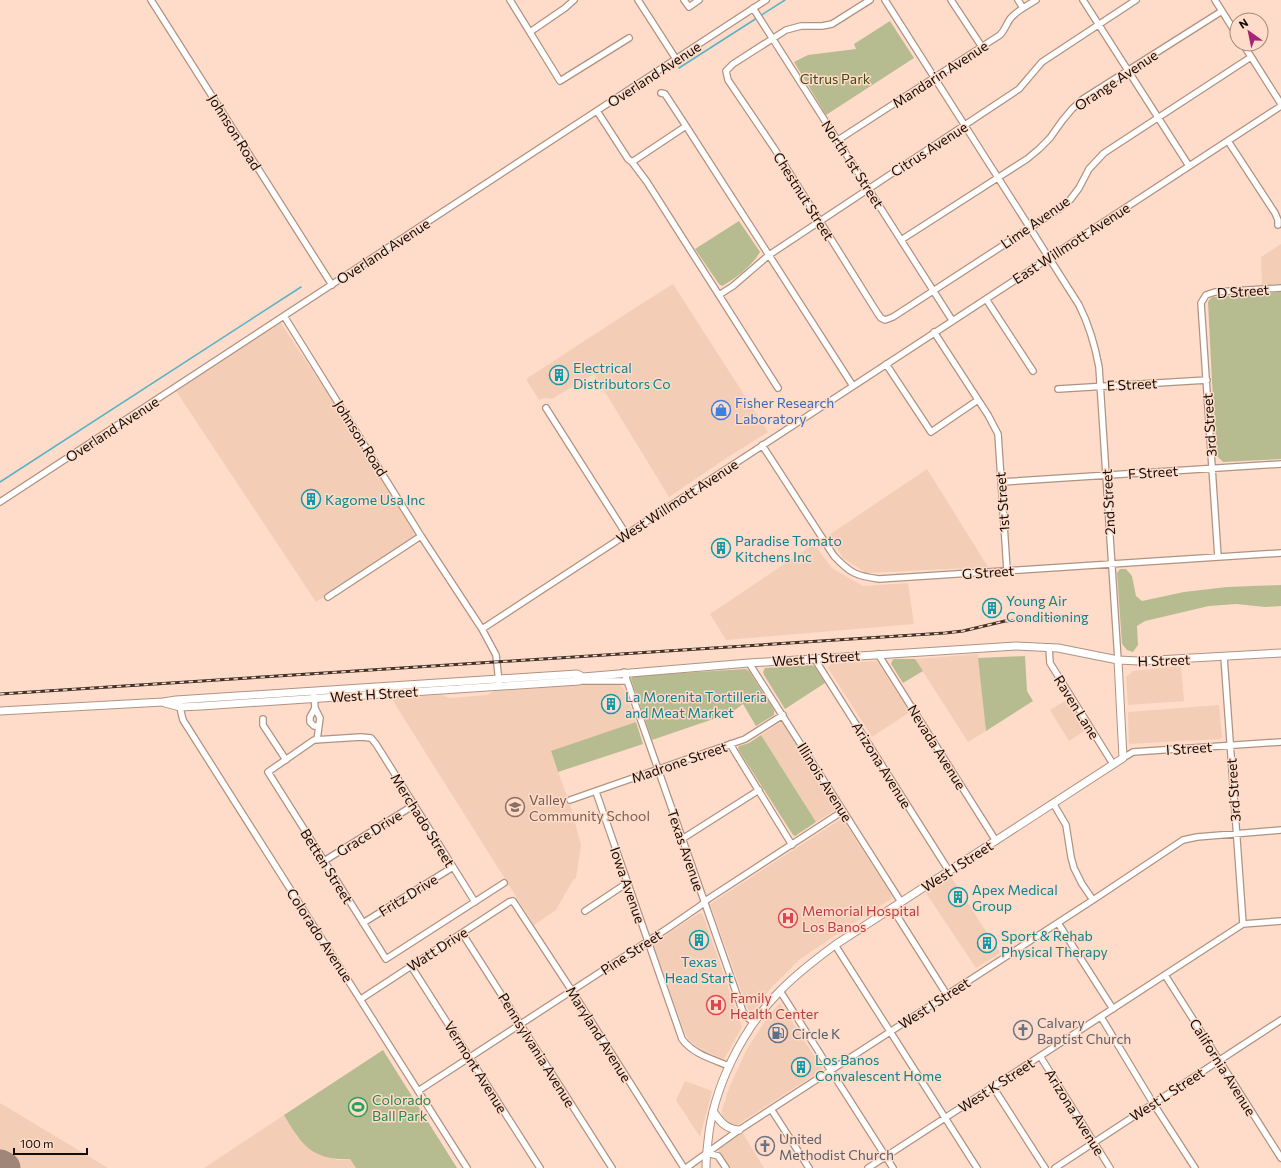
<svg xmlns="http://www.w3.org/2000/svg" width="1281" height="1168" viewBox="0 0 1281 1168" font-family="Commissioner,sans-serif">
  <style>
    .built { fill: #f4cdb6 }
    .green { fill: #b6bc8f }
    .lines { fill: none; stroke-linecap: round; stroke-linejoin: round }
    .stream { stroke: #5ab2c8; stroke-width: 1.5 }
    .runway { stroke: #9f8679; stroke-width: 33 }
    .minor-casing { stroke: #b09280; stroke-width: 8 }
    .tertiary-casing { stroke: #b09280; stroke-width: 9 }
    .minor { stroke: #fff; stroke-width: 5.5 }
    .tertiary { stroke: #fff; stroke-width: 7 }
    .rail-casing { stroke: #403129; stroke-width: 3 }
    .rail { stroke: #fedcc9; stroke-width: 1.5; stroke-dasharray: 4.5; stroke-linecap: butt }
    .labels { text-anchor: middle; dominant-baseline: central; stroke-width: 3; stroke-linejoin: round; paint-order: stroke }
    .street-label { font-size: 14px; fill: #160c06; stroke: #fedcc9 }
    .park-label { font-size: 14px; fill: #444814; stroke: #fedcc9 }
    .culture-label { font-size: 14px; fill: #0d838f; stroke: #fedcc9; text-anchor: start }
    .shop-label { font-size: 14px; fill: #366cbe; stroke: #fedcc9; text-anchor: start }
    .education-label { font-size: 14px; fill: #785e54; stroke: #fedcc9; text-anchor: start }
    .health-label { font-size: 14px; fill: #be3a42; stroke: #fedcc9; text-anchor: start }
    .worship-label { font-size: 14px; fill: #5b616d; stroke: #fedcc9; text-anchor: start }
    .service-label { font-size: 14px; fill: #4e5e75; stroke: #fedcc9; text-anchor: start }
    .leisure-label { font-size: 14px; fill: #27864d; stroke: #fedcc9; text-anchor: start }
  </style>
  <rect width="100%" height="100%" fill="#fedcc9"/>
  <path class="built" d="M1281 244V284L1262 285 1261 257Z
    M673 284 768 432 725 459 669 497 594 374 552 399 545 398 539 400 526 379 635 308Z
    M280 322 387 482 417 536 316 602 176 391Z
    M927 469 988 567 866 573 843 558 829 535Z
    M814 544 832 568 863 586 908 583 914 624 726 640 710 614Z
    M978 654 986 731 968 742 915 659Z
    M876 661 878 663 910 712 872 737 828 668 831 664Z
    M1181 666 1184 701 1128 705 1126 677 1133 671Z
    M615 683 620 685 624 689 636 722 551 752 571 808 581 845 576 878 573 880 556 910 534 925 393 701V698L441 695 450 698 487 695 495 691Z
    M1070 698 1089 728 1069 741 1050 710Z
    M1219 705 1222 737 1220 739 1129 744 1128 712Z
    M779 723H783L835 805 834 811 816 822 761 735Z
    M841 819 844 821 892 896 891 899 840 932 799 960 771 988 755 1009 752 1011 748 1010 710 904Z
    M951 877 1000 953 976 968 926 893Z
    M701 913 703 915 742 1027 725 1058 723 1059 697 1047 688 1039 685 1033 654 947 655 942 698 914Z
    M780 1003 822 1068V1070L737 1125H729L724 1121 721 1113 729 1088 746 1051 769 1015Z
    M685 1081 712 1091 700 1137 676 1100Z
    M0 1103 108 1168H0Z
    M284 1115 297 1137 337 1160 350 1159 356 1168H204Z
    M742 1132 764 1168H729L718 1150 719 1147Z"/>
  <path class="green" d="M890 21 914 58 826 115 794 62 808 55 856 49 854 44Z
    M739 221 760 252C753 265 735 279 722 286L719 284 695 249Z
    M1281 292V459L1223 462 1217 456 1212 382 1208 302 1210 299 1213 297Z
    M1120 569H1126L1132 576 1136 596 1142 601 1184 592 1227 587 1281 585V606L1265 607 1236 604 1209 606 1145 621 1137 626 1138 645 1133 652 1127 650 1122 644 1117 573Z
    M1025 656 1027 691 1033 701 986 731 978 658Z
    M894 659H915L923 671 903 683 891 664 892 661Z
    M812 665 815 667 825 683 785 709 764 675 763 672 765 668Z
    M746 669 749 671 774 710V715L756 726 743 704 731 713 652 740 631 679 633 676Z
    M636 722 643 744 558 772 551 751Z
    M761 735 816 822 795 836 793 835 738 749 739 746 749 743Z
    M383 1050 457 1168H356L350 1159C312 1160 302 1146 284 1115Z"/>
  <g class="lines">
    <path class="stream" d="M760 16 785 0
      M679 68 757 18
      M0 482 301 287"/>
    <path class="runway" d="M0 1166 4 1168"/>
    <defs>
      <path id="minor" d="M151 0 332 285
        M510 0 560 81 629 38
        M638 0 676 59
        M684 0 689 7 699 0
        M870 0 832 24 822 26H801L786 30 733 64 726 71 728 80 774 148 878 314 881 318 885 320 893 317 1059 209 1070 200 1079 188 1089 169 1104 153 1251 57
        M885 0 1079 305C1089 325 1095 345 1099 367L1118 660
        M951 0 982 47
        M1018 0 1023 8
        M1083 0 1189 166
        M1215 0 1237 35
        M753 8 952 320
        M530 32 565 8 574 0
        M1243 44 1281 104
        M661 93 665 94 686 126 853 386
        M597 111 628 159 632 162 647 182 778 388
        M838 140 1000 35C1005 30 1006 25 1010 19 1016 11 1027 6 1036 0
        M1228 141 1275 213 1278 220V225
        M632 162 686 126
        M901 240 1027 159 1039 149 1050 138 1062 121 1072 109 1083 99 1222 11
        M719 295 733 286 769 255 1019 89 1042 62 1136 0
        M986 299 1033 371
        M284 316 421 536 482 629 496 655 499 682
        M934 332 988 415 998 434 1007 570
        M886 364 931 432 978 400
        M1058 389 1207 380
        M546 408 626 534
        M762 445 834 556C850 573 856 576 879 579L1281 553
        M1001 482 1281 464
        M0 502 766 0
        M1218 557 1201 303 1206 295 1215 292 1281 288
        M328 597 421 536
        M482 629 1281 106
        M1049 647 1050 663 1113 764
        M878 654 996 841
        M1224 657 1243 924
        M814 658 949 871
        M749 663 901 902
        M624 672 743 1012 748 1018 754 1023
        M579 681H627
        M314 695 315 708 320 718 317 740
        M180 703 181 712 183 720 467 1168
        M315 708 310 717V722L314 726H318
        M263 719V725L286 760
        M730 744 792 845
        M1123 758 1133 752 1281 742
        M596 792 682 1039C693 1054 712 1059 729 1066
        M570 800 745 739 783 715
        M1053 803 1066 825 1071 857 1074 868 1082 884 1093 900
        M682 839 759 790
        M324 861 414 805
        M475 902 376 744 371 738 361 737 314 740 268 772 386 959 504 883
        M892 908 947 995
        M585 911 627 883
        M363 923 453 867
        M1058 923 1113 1009
        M462 933 612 1168
        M835 945 977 1168
        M411 966 540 1168
        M1165 975 1281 1158
        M780 991 893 1168
        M361 999 509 902 513 901 572 991 684 1168
        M1101 1017 1153 1103 1195 1168
        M1040 1056 1110 1168
        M993 1087 1045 1168
        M418 1091 668 928 700 906 708 899 843 811
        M771 1109 809 1168
        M707 1153 718 1156 726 1168
        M686 1168 739 1130 1096 898 1183 840 1197 837 1281 830
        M868 1168 1243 924 1281 921
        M1055 1168 1281 1020"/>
      <path id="tertiary" d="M165 703 180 707 201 706 579 681 583 677
        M0 711 163 702 176 700 577 674 583 677 749 663 1016 646 1058 648 1118 660 1139 661 1281 653
        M713 1111C720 1122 726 1129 739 1130
        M706 1168C706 1159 707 1150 708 1141 713 1088 742 1030 779 992 796 974 816 959 835 945L1123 758 1118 660"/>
    </defs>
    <use href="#minor" class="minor-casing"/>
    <use href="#tertiary" class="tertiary-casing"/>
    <use href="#minor" class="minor"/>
    <use href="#tertiary" class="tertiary"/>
    <defs>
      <path id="rail" d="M0 694 945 633 963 631 1005 621 1082 616"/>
    </defs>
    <use href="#rail" class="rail-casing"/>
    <use href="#rail" class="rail"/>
  </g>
  <defs>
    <symbol id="building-ring" viewBox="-11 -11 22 22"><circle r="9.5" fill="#fedcc9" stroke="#0f9aa8" stroke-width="1.5"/><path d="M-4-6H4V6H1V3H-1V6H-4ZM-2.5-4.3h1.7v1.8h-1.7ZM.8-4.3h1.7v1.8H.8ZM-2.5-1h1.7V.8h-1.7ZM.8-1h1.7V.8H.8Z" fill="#0f9aa8"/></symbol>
    <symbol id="shop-ring" viewBox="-11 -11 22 22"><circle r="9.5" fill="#fedcc9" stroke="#3f7fe0" stroke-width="1.5"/><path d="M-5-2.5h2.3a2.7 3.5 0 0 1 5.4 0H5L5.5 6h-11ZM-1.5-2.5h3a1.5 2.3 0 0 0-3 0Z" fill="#3f7fe0"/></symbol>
    <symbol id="school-ring" viewBox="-11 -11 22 22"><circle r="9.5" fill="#fedcc9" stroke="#8d6e63" stroke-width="1.5"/><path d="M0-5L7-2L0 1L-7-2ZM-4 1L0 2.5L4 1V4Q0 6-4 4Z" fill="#8d6e63"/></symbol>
    <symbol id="hospital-ring" viewBox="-11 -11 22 22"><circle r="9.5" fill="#fedcc9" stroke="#e0444e" stroke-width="1.5"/><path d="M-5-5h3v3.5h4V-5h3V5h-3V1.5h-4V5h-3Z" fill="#e0444e"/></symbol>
    <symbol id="church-ring" viewBox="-11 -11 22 22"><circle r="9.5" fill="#fedcc9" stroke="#6b7280" stroke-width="1.5"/><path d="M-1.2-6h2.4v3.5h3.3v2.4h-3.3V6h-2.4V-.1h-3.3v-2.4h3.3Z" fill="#6b7280"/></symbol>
    <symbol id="fuel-ring" viewBox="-11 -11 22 22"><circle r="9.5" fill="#fedcc9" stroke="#5c6f8a" stroke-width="1.5"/><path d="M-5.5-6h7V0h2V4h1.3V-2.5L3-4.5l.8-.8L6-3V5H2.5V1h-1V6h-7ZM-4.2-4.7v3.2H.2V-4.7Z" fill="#5c6f8a"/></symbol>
    <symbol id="stadium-ring" viewBox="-11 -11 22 22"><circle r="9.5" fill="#fedcc9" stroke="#2e9e5b" stroke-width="1.5"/><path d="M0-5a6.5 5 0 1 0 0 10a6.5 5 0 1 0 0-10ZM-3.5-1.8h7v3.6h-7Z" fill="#2e9e5b"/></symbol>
  </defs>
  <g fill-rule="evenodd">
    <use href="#building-ring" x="548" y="364" width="22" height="22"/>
    <use href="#shop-ring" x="710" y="399" width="22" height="22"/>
    <use href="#building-ring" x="300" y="488" width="22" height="22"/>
    <use href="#building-ring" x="710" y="537" width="22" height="22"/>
    <use href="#building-ring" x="981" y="597" width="22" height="22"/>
    <use href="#building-ring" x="600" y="693" width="22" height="22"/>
    <use href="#school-ring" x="504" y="796" width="22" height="22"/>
    <use href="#building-ring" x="947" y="886" width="22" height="22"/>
    <use href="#hospital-ring" x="777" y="907" width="22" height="22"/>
    <use href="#building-ring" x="688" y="929" width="22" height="22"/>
    <use href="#building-ring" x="976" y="932" width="22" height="22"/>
    <use href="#hospital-ring" x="705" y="994" width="22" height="22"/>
    <use href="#church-ring" x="1012" y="1019" width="22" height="22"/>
    <use href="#fuel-ring" x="767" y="1022" width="22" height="22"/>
    <use href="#building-ring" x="790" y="1056" width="22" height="22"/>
    <use href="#stadium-ring" x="347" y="1096" width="22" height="22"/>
    <use href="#church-ring" x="754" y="1135" width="22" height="22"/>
  </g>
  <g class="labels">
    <g class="street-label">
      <text transform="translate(654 74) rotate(-33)">Overland Avenue</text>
      <text transform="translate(940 74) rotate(-33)">Mandarin Avenue</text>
      <text transform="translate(1116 80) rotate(-34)">Orange Avenue</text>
      <text transform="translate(235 132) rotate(58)">Johnson Road</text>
      <text transform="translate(929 149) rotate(-33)">Citrus Avenue</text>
      <text transform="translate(853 164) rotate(57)">North 1st Street</text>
      <text transform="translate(804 196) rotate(58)">Chestnut Street</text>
      <text transform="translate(1035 222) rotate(-35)">Lime Avenue</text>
      <text transform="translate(1071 243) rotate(-33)">East Willmott Avenue</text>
      <text transform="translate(383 251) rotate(-33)">Overland Avenue</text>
      <text transform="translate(1243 291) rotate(-4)">D Street</text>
      <text transform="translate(1132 384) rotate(-3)">E Street</text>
      <text transform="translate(1209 425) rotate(-94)">3rd Street</text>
      <text transform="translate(112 429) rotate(-33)">Overland Avenue</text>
      <text transform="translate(361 438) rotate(58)">Johnson Road</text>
      <text transform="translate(1153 472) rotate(-4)">F Street</text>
      <text transform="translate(677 501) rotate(-33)">West Willmott Avenue</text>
      <text transform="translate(1002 502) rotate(-94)">1st Street</text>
      <text transform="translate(1108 502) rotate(-93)">2nd Street</text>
      <text transform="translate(988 572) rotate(-4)">G Street</text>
      <text transform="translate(816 658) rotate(-4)">West H Street</text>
      <text transform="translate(1164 660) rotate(-2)">H Street</text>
      <text transform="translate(374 694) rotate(-4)">West H Street</text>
      <text transform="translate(1077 707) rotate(58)">Raven Lane</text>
      <text transform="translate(937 747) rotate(58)">Nevada Avenue</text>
      <text transform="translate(1189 748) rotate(-4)">I Street</text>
      <text transform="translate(679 762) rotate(-19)">Madrone Street</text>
      <text transform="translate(882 765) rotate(58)">Arizona Avenue</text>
      <text transform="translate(825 782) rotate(58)">Illinois Avenue</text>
      <text transform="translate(1233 790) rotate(-94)">3rd Street</text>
      <text transform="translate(423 820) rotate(58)">Merchado Street</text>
      <text transform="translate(369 833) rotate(-32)">Grace Drive</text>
      <text transform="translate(686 850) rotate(71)">Texas Avenue</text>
      <text transform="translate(327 866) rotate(58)">Betten Street</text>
      <text transform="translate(957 866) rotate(-33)">West I Street</text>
      <text transform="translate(628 885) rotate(71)">Iowa Avenue</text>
      <text transform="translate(408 895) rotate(-32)">Fritz Drive</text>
      <text transform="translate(320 935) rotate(57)">Colorado Avenue</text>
      <text transform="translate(437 949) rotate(-33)">Watt Drive</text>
      <text transform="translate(631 952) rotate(-33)">Pine Street</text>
      <text transform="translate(934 1003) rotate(-33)">West J Street</text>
      <text transform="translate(599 1034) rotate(58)">Maryland Avenue</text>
      <text transform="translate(537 1050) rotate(58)">Pennsylvania Avenue</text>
      <text transform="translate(476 1067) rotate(58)">Vermont Avenue</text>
      <text transform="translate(1223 1067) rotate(58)">California Avenue</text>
      <text transform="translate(996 1085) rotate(-33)">West K Street</text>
      <text transform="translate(1167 1094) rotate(-33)">West L Street</text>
      <text transform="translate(1075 1112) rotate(58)">Arizona Avenue</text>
    </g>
    <g class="park-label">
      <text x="835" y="78">Citrus Park</text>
    </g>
    <g class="culture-label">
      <text x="573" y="367">Electrical<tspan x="573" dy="16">Distributors Co</tspan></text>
      <text x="325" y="499">Kagome Usa Inc</text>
      <text x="735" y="540">Paradise Tomato<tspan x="735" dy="16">Kitchens Inc</tspan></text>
      <text x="1006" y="600">Young Air<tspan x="1006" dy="16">Conditioning</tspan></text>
      <text x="625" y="696">La Morenita Tortilleria<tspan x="625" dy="16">and Meat Market</tspan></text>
      <text x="972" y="889">Apex Medical<tspan x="972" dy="16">Group</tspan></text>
      <text x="1001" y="935">Sport &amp; Rehab<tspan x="1001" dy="16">Physical Therapy</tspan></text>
      <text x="699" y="961" text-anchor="middle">Texas<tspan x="699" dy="16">Head Start</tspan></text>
      <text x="815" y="1059">Los Banos<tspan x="815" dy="16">Convalescent Home</tspan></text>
    </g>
    <g class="shop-label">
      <text x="735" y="402">Fisher Research<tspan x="735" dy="16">Laboratory</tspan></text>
    </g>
    <g class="education-label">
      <text x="529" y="799">Valley<tspan x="529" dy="16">Community School</tspan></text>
    </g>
    <g class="health-label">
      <text x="802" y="910">Memorial Hospital<tspan x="802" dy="16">Los Banos</tspan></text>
      <text x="730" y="997">Family<tspan x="730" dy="16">Health Center</tspan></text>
    </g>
    <g class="worship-label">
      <text x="1037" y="1022">Calvary<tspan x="1037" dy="16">Baptist Church</tspan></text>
      <text x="779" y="1138">United<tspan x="779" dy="16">Methodist Church</tspan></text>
    </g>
    <g class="service-label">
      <text x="792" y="1033">Circle K</text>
    </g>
    <g class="leisure-label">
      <text x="372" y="1099">Colorado<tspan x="372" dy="16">Ball Park</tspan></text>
    </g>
  </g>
  <g transform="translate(1249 32) rotate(327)"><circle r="19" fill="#fedcc9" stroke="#a1897b"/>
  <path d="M0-3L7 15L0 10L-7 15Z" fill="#a72573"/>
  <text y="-6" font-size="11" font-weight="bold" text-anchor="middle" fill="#160c06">N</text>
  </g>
  <path d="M14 1148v6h73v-6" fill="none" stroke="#160c06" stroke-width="2"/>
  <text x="20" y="1148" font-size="12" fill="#160c06" stroke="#fedcc9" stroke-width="3" paint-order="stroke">100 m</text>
</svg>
